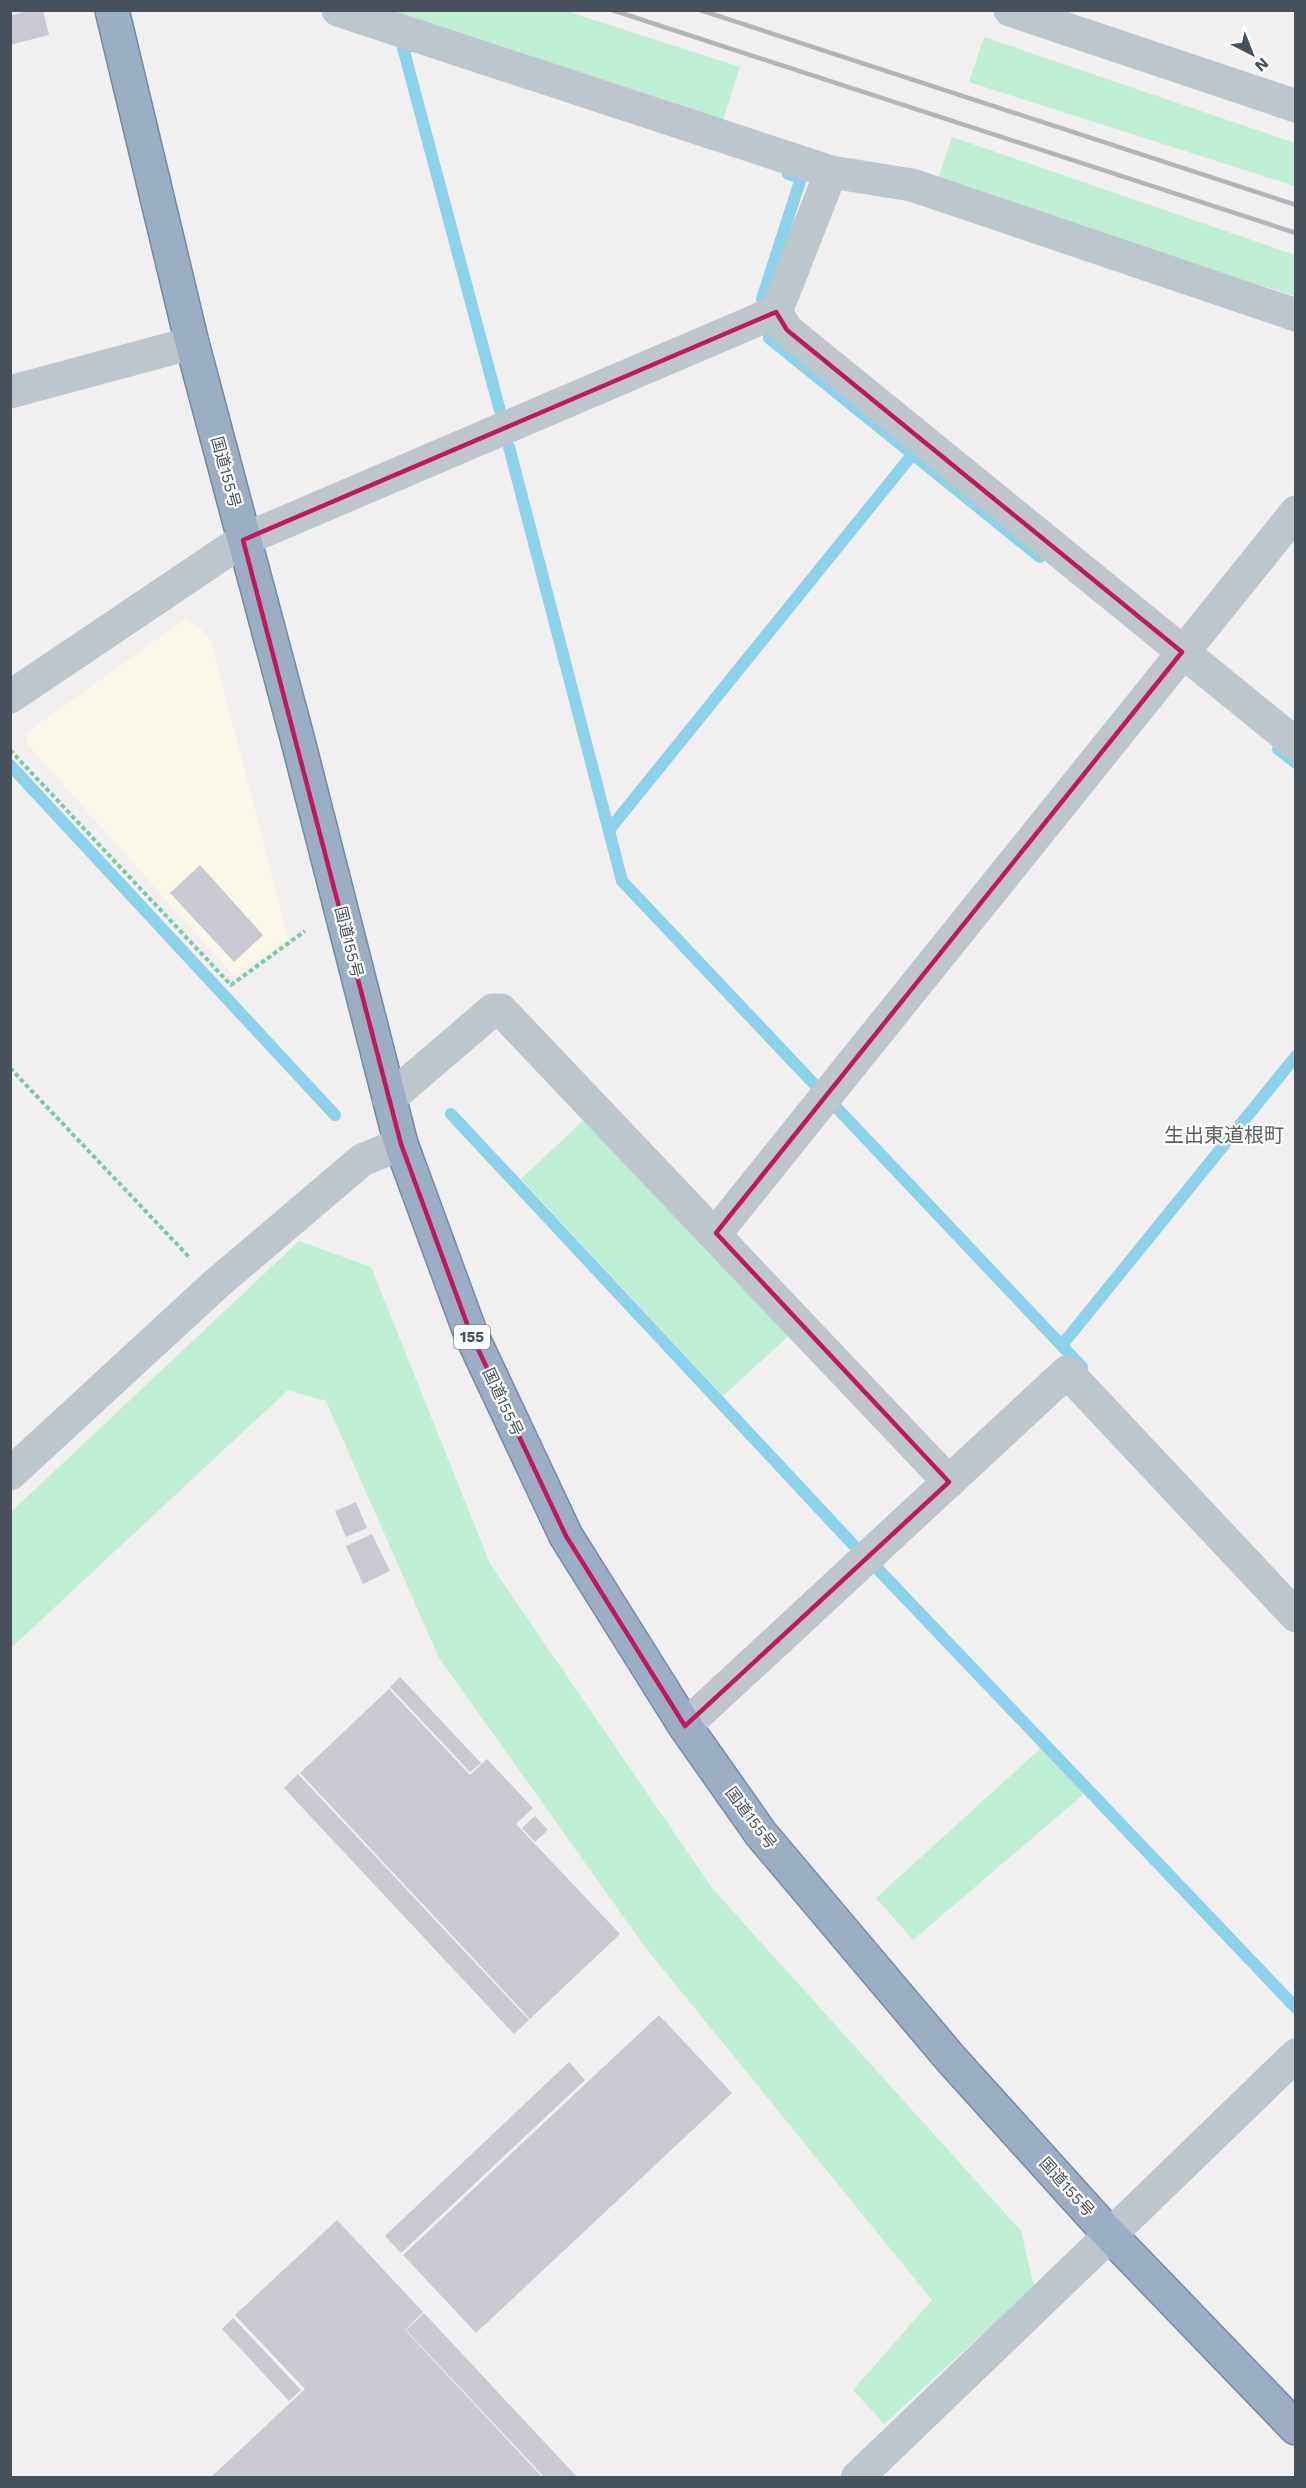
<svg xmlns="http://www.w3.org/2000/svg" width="1306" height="2488" viewBox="0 0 1306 2488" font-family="'Work Sans','Noto Sans JP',sans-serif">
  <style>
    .commercial { fill: #fbf7e8 }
    .green { fill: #beeed3 }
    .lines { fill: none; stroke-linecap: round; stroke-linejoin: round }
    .stream { stroke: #8cd2ea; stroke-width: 12 }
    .building { fill: #c9cad1 }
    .trunk-casing { stroke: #738aa8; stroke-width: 36 }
    .path { stroke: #77cba5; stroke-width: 4; stroke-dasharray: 4.5 3; stroke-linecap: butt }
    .minor { stroke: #bdc5cd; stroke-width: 33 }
    .tertiary { stroke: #bdc5cd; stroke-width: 33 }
    .trunk { stroke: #9baec4; stroke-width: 33 }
    .rail { stroke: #b1b4b9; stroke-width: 4.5 }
    .marked { fill: none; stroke: #c2185b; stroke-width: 4.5; stroke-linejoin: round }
    .labels { text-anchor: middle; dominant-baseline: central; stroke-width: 4.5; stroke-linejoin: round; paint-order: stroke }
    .shield { fill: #fff; stroke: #7e858d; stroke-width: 1.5 }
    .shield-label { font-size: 15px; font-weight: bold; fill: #47515c }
    .street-label { font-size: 16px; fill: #47515c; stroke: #fff }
    .quarter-label { font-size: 20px; fill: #5b5f63; stroke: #fff }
  </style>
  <rect width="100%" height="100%" fill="#f1efef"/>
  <path class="commercial" d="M185 619 200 628 211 640 288 938 235 977 28 745 26 733Z"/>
  <path class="green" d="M386 11H566L740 67 722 123Z
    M984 37 1295 143V186L969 82Z
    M952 137 1295 255V296L937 182Z
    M589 1115 794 1331 723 1396 521 1179Z
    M299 1241 371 1267 490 1564 712 1888 1021 2231 1034 2287 884 2424 853 2390 932 2300 645 1947 439 1658 326 1401 288 1390 11 1648V1512Z
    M1041 1748 1084 1794 913 1940 876 1898Z"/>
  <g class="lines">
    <path class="stream" d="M411 46 402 44 500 411
      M762 299 801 178 788 174
      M769 338 1040 557
      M509 447 622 881 816 1086
      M1278 749 1296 763
      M10 765 335 1115
      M609 830 912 455
      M835 1106 1082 1367
      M451 1114 860 1552
      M1062 1345 1296 1056
      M872 1563 1296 2008"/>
  </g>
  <path class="building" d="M31 10H43L49 35 10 45V16Z
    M200 865 263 935 234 962 170 893Z
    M356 1502 367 1528 346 1537 335 1511Z
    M372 1534 390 1571 363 1584 346 1546Z
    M400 1677 481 1763 470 1772 390 1687Z
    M389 1689 470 1775 487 1759 533 1808 516 1824 620 1934 530 2019 300 1773Z
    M298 1774 529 2020 514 2034 284 1788Z
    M535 1816 548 1830 535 1842 522 1828Z
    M659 2015 732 2093 476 2333 403 2255Z
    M569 2062 585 2080 401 2253 385 2236Z
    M337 2220 423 2312 405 2330 543 2478H210L305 2389 235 2315Z
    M424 2313 578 2478H545L406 2330Z
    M233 2318 301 2390 289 2401 222 2329Z"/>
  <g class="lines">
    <defs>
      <path id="trunk" d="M112 10 192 343 298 741 401 1144 470 1332 566 1536 685 1726 761 1834 951 2059 1110 2235 1296 2428"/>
    </defs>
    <use href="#trunk" class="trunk-casing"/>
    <path class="path" d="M10 750 231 985 305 931
      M10 1068 190 1258"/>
    <path class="minor" d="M338 10 831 172 912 185 1296 315
      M831 172 776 312 787 330 1296 744
      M10 392 192 343
      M243 540 776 312
      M389 1099 493 1010H501L949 1482
      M716 1233 1296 512
      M10 1474 215 1285 362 1160 401 1144
      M685 1726 1067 1372 1296 1616
      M1110 2235 1296 2055"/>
    <path class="tertiary" d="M1010 10 1296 106
      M10 697 243 540
      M857 2478 1110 2235"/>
    <use href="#trunk" class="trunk"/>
    <path class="rail" d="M612 10 1296 233
      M700 10 1296 205"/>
  </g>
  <path class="marked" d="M776 312 787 330 1182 652 716 1233 949 1482 685 1726 566 1536 470 1332 401 1144 243 540Z"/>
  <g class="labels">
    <rect class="shield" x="454" y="1325" width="36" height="24" rx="4.5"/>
    <g class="shield-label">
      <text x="472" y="1337">155</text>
    </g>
    <g class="street-label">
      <text transform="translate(226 472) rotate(75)">国道155号</text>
      <text transform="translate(349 942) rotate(76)">国道155号</text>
      <text transform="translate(503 1402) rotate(65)">国道155号</text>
      <text transform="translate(751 1818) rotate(53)">国道155号</text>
      <text transform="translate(1067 2187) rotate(48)">国道155号</text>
    </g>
    <g class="quarter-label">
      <text x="1224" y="1135">生出東道根町</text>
    </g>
  </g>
  <rect width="1306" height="2488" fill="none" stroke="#47515c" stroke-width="24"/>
  <g transform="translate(1252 54) rotate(138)" stroke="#ffffff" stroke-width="4.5" paint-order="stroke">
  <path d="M0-4.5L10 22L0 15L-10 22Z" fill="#47515c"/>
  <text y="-9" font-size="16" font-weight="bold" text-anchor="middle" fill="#47515c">N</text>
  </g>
</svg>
